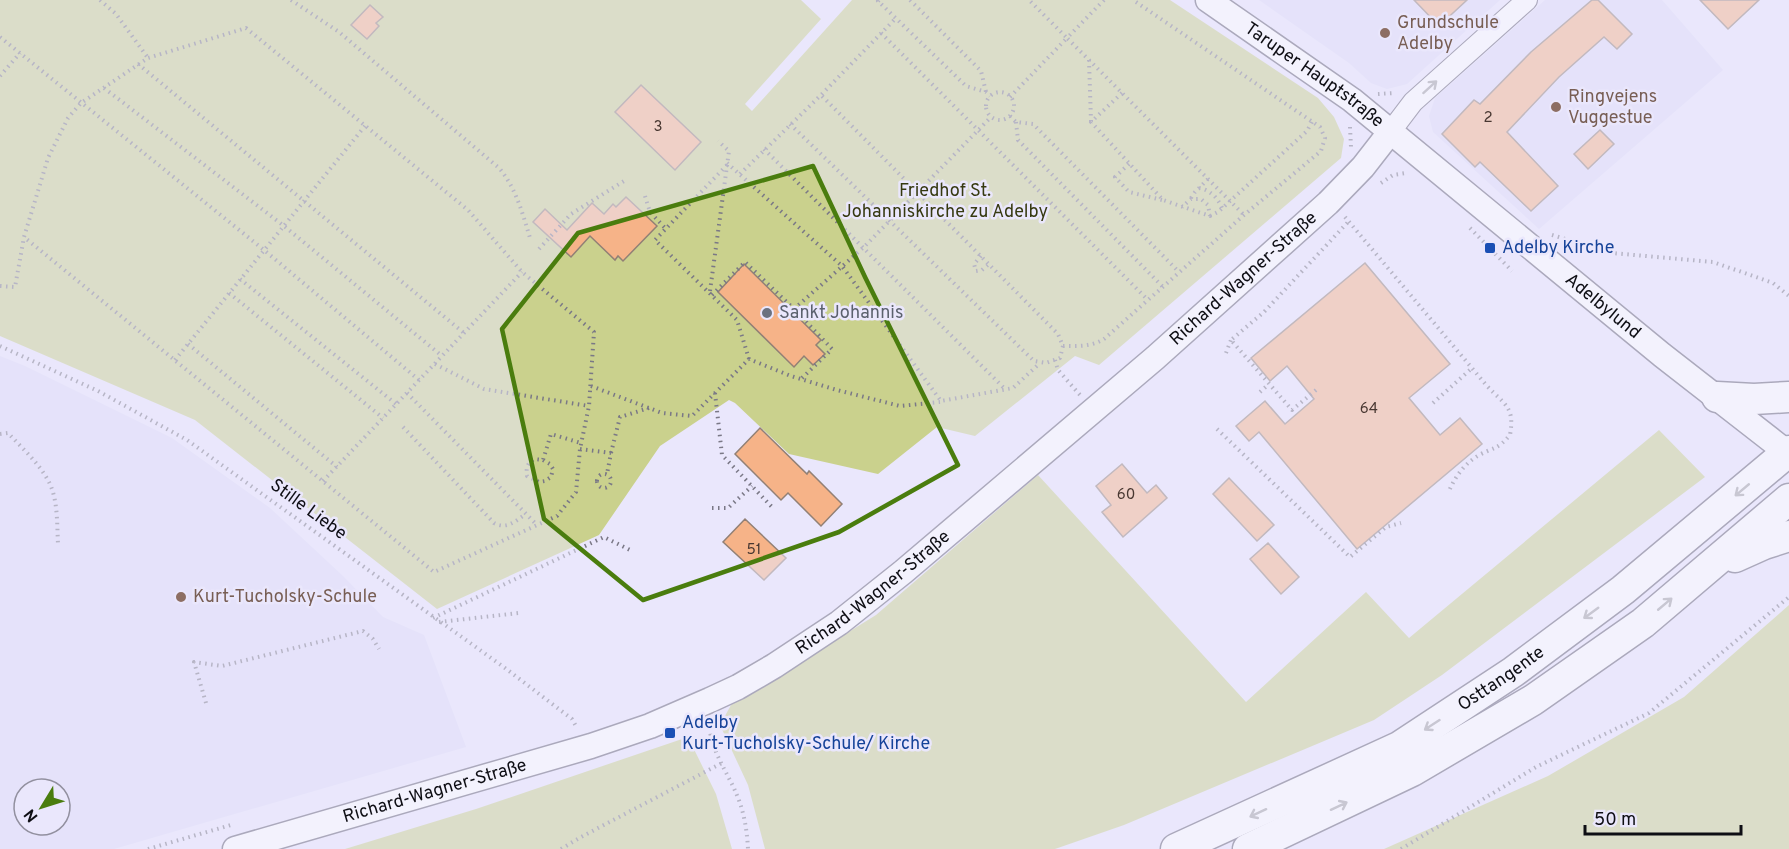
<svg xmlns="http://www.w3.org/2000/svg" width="1789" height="849" viewBox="0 0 1789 849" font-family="Overpass,sans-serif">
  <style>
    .built { fill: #e0dcf8; fill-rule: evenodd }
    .green { fill: #cad18d }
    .building { fill: #f6b388; stroke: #928075; stroke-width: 1.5 }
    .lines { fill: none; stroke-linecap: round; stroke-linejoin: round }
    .minor-casing { stroke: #615e70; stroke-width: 22 }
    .tertiary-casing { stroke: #615e70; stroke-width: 27 }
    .primary-casing { stroke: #615e70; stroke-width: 33 }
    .path { stroke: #7a7886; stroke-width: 4; stroke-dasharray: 1.5 4.5; stroke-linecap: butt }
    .minor { stroke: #fff; stroke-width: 20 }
    .tertiary { stroke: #fff; stroke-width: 24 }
    .primary { stroke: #fff; stroke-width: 30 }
    .oneway { stroke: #9f9fa1 }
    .marked { fill: none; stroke: #4a7d0e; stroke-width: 4.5; stroke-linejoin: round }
    .education-dot { fill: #8d6e63; stroke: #eae7fc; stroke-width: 2 }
    .transit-dot { fill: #1a4fb4; stroke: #eae7fc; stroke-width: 2 }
    .worship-dot { fill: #6b7280; stroke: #eae7fc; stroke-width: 2 }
    .labels { text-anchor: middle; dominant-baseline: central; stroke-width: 5; stroke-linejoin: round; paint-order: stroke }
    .number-label { font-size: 15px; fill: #483731 }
    .education-label { font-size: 18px; fill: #785e54; stroke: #eae7fc; text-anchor: start }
    .street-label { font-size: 18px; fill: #0e0e14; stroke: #eae7fc }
    .park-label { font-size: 18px; fill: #363910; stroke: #eae7fc }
    .transit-label { font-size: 18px; fill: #164399; stroke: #eae7fc; text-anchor: start }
    .worship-label { font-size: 18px; fill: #5b616d; stroke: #eae7fc; text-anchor: start }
  </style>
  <rect width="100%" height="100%" fill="#eae7fc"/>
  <path class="built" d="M1259 0H1500L1407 84 1387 89 1371 83 1349 63Z
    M1545 0H1662L1723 70 1539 229 1433 132 1429 116 1435 98Z
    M0 356 25 366 172 438 270 508 343 576 383 617 424 635 466 747 114 849H0ZM24 789H60V825H24Z"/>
  <path class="green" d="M0 0H801L821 19 745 104 752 111 852 0H1170L1318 98 1334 117 1344 139 1341 158 1099 365 1075 356 975 436 937 427 878 474 789 454 735 403 729 400 660 446 599 535 437 609 195 420 0 336Z
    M1659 430 1705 477 1442 675 1374 720 1124 825 1055 849H765L748 785 720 725 731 705 876 615 1038 475 1246 702 1366 592 1409 638Z
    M1789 605V849H1384L1548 776 1684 697Z
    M688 737 716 794 732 849H345L476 809Z"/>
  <path class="building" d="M1414 0H1467L1439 26Z
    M1592 0H1598L1632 34 1617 49 1604 37 1559 77 1507 132 1558 186 1531 211 1480 162 1475 167 1442 134 1474 100 1480 104 1531 52Z
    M1700 0H1759L1728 29Z
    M370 5 383 17 376 23 379 26 367 39 351 25Z
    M641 85 701 142 675 170 615 112Z
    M1600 130 1614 144 1588 169 1574 154Z
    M626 197 657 226 623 261 618 256 615 260 590 236 571 257 533 222 545 209 567 230 592 203 604 214 613 204 616 207Z
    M1365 263 1450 364 1409 398 1440 435 1460 418 1482 444 1357 549 1259 432 1249 441 1236 426 1265 401 1285 424 1314 399 1287 366 1270 381 1251 358Z
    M744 264 821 340 816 345 825 354 813 365 804 356 794 367 718 292Z
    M760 428 807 474 809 471 842 504 821 526 788 493 781 500 735 454Z
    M1122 464 1147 493 1156 485 1167 498 1123 537 1102 512 1111 505 1096 486Z
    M1229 478 1274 525 1257 541 1213 494Z
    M745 519 786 558 764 580 723 542Z
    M1268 543 1299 577 1281 594 1250 559Z"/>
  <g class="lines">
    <defs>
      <path id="minor" d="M1391 131 1413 102 1527 0"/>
      <g id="tertiary">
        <path id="s1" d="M1208 0 1352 100 1662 355 1789 454"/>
        <path id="s2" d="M235 849 591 746 650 726 710 700 738 687 774 666 839 623 903 572 1155 358 1328 203 1363 167 1391 131"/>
      </g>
      <g id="primary">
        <path d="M1717 397 1754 399 1789 397"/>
        <path d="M1735 557 1764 544 1789 536"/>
        <path id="s3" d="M1176 849 1399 747 1513 672 1623 590 1789 451"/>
        <path d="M1248 849 1412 771 1533 700 1643 623 1789 499"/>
      </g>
    </defs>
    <use href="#minor" class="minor-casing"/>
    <use href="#tertiary" class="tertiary-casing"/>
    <use href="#primary" class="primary-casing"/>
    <path class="path" d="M100 0 116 14 148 58
      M291 0 339 32 499 168C517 189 523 216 531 241
      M879 0 878 1 966 86 986 92 990 96
      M910 0 981 71 986 92
      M1104 0 1067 38 1244 215
      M881 33 1148 300
      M0 37 264 250 419 380
      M1089 60 1091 121
      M138 64 464 333
      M0 76 20 53
      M104 88 284 226 442 356
      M986 106a14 14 0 1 1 28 0a14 14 0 1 1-28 0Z
      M1122 93 1091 122 1163 200 1210 216 1208 205 1201 199H1191L1182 207
      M1378 94 1394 93
      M1010 97 1067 38 1029 0
      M1010 116 1016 122 1033 124 1179 272
      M1016 122 1018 140 1163 287
      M790 124 1034 361 1046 363 1060 358 1063 346 1058 334 821 95
      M1350 127 1351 147
      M764 149 1006 390
      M727 163 842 266 941 401 1013 388 1040 363
      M1129 164 1115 177 1129 192 1162 200
      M727 165 655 240 737 320 749 359
      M740 174 821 95 896 18
      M1381 183 1393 175 1406 173
      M1199 188C1210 190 1218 198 1222 208
      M645 196 650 212 666 229
      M1191 198 1195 192 1208 179
      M1210 216 1218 212 1307 131 1312 122
      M1345 217 1487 386C1505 405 1515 407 1510 435 1498 449 1495 447 1481 454 1466 462 1456 475 1449 491
      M1470 228 1512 271
      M1552 235 1612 253 1713 262 1773 283 1789 296
      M539 249 571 214 624 181
      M981 256 974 264 976 271 982 270 989 264
      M240 279 396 404
      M0 286 15 287 24 237 48 158 68 118 81 103 148 58 246 28 468 210 522 272 594 332 589 406 580 449 576 492 557 516 434 572 24 237
      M710 291 729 151 718 141
      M229 293 383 418
      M712 295 745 262 794 309 832 349 801 379
      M794 309 864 247 991 117
      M188 344 337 467
      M0 346 98 391 187 440 505 668 572 719 577 728
      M1063 346C1077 346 1091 347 1104 339L1244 215 1321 151 1325 138 1320 127 1133 0
      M1226 353 1231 340
      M175 360 365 126
      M1055 360 1058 370 1080 395
      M435 364 484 389 589 406
      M591 386 662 413 692 416 749 359 791 376 837 390 900 406 940 402
      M1316 390 1292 410 1231 340 1264 312 1349 221
      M1260 392 1269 384
      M407 393 536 524
      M715 393 722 455 772 507
      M1433 403 1472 368
      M403 427 494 523C507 530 515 521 526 514
      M1217 429 1350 557 1386 527 1401 523
      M0 434 8 433C23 449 40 464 50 484 58 502 57 525 58 544
      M580 449 611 453 607 474
      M611 453 620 417 649 408
      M543 460 550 464 553 469 551 477 545 481 539 482 527 476C526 467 527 464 534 459L543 460 551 434 581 443
      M597 481a7 7 0 1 1 14 0a7 7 0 1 1-14 0Z
      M323 481 522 272
      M712 508H728L752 486
      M433 618 604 537 630 550
      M439 622 519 613
      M206 703 194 662 222 666 363 631 373 639 379 649
      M711 722C705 741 729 775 736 793 744 811 747 830 748 849
      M148 849 231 825
      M561 849 581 837 722 763
      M1401 849 1536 767 1649 713 1789 597"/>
    <use href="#minor" class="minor"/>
    <use href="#tertiary" class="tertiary"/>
    <use href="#primary" class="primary"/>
  </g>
  <defs><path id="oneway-shaft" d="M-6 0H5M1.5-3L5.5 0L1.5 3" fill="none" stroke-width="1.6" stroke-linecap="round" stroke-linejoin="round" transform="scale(1.5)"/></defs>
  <g class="oneway">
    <use href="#oneway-shaft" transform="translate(1430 87) rotate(-42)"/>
    <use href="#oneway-shaft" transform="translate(1742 490) rotate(140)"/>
    <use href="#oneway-shaft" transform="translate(1665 604) rotate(-40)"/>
    <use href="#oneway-shaft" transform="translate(1591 613) rotate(144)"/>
    <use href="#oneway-shaft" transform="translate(1432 725) rotate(147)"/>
    <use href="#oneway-shaft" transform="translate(1339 806) rotate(-25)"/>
    <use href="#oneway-shaft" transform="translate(1258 813) rotate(155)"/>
  </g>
  <path d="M0 0H1789V849H0ZM813 166 865 277 958 465 839 532 643 600 544 519 502 329 578 233Z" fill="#eae7fc" fill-opacity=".55" fill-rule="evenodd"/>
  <path class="marked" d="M813 166 865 277 958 465 839 532 643 600 544 519 502 329 578 233Z"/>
  <g class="education-dot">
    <circle cx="1385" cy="33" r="6"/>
    <circle cx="1556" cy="107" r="6"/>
    <circle cx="181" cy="597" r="6"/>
  </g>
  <g class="transit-dot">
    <rect x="1484" y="242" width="12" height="12" rx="3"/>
    <rect x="664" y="727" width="12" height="12" rx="3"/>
  </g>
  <circle class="worship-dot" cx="767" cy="313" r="6"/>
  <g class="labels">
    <g class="number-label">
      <text x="1488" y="118">2</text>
      <text x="658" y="127">3</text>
      <text x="1369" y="409">64</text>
      <text x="1126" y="495">60</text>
      <text x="754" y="550">51</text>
    </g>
    <g class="education-label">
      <text x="1397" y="23">Grundschule<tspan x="1397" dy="21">Adelby</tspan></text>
      <text x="1568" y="97">Ringvejens<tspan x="1568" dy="21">Vuggestue</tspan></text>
      <text x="193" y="597">Kurt-Tucholsky-Schule</text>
    </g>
    <g class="street-label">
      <text stroke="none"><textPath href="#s1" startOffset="130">Taruper Hauptstraße</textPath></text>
      <text stroke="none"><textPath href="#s2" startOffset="1180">Richard-Wagner-Straße</textPath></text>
      <text stroke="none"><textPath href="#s1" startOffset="500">Adelbylund</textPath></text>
      <text transform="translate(308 510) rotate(36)">Stille Liebe</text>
      <text stroke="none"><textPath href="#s2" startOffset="694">Richard-Wagner-Straße</textPath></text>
      <text stroke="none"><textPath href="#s3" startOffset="368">Osttangente</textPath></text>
      <text stroke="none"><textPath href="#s2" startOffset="208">Richard-Wagner-Straße</textPath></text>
    </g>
    <g class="park-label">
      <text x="945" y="191">Friedhof St.<tspan x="945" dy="21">Johanniskirche zu Adelby</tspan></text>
    </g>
    <g class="transit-label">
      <text x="1502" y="248">Adelby Kirche</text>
      <text x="682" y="723">Adelby<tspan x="682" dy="21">Kurt-Tucholsky-Schule/ Kirche</tspan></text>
    </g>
    <g class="worship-label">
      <text x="779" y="313">Sankt Johannis</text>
    </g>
  </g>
  <g transform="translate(42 807) rotate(232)"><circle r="28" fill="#eae7fc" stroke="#92909f" stroke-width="1.5"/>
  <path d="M0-4.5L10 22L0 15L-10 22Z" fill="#4a7d0e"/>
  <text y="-9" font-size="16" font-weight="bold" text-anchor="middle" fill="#0e0e14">N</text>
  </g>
  <path d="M1585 825v9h156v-9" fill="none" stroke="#0e0e14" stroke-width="3"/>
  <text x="1594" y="825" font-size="18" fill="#0e0e14" stroke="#eae7fc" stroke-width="4.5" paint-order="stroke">50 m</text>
</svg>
